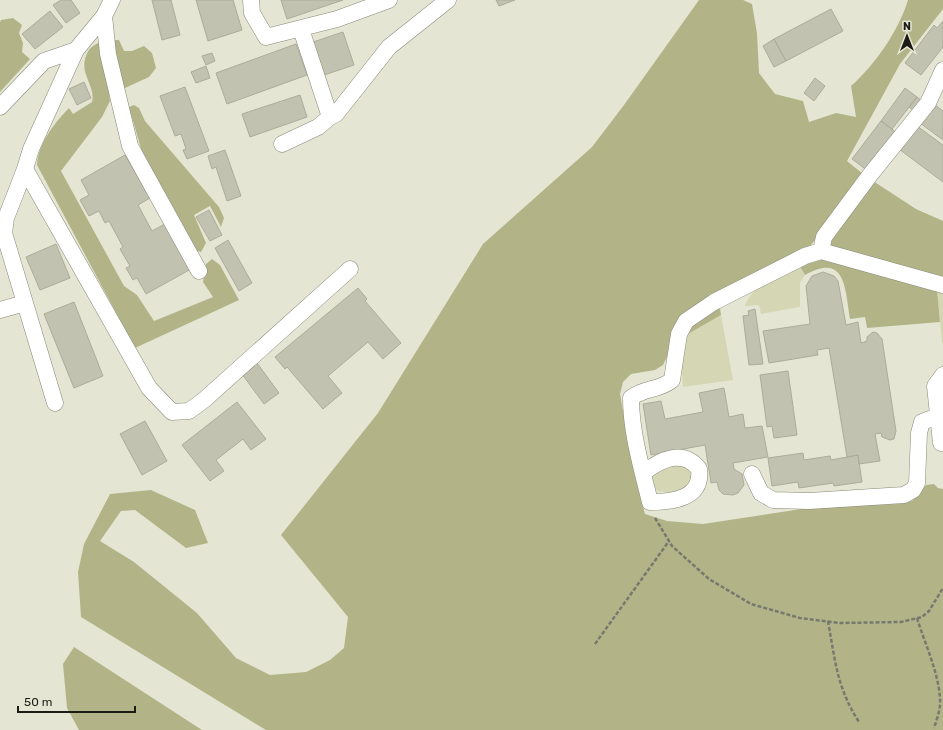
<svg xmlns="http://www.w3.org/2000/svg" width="943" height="730" viewBox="0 0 943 730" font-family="Rubik,sans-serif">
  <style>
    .green { fill: #d5d7b4 }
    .forest { fill: #b2b488 }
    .building { fill: #c1c3b0; stroke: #abac9a }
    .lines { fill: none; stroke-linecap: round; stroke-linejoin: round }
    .minor-casing { stroke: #888978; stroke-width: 17 }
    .path { stroke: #78796d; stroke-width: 2.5; stroke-dasharray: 4 2; stroke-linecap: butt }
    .minor { stroke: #fff; stroke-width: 16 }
  </style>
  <rect width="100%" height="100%" fill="#e4e6d3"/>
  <path class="green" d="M799 265 805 275 800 283V307L761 314 759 305 745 306C752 284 781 275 799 265Z
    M937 289 943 290V345L942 342Z
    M721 315 733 380 683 387 680 350 681 338Z
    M678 460 694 469 691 487C674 493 645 500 652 470Z"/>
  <path class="forest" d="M699 0H743L752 4 757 33 759 73 775 94 803 101 809 122 836 113 856 117 851 86C875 65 899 30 908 0H943V9L900 64 847 161 863 174 821 233 805 252 708 300 668 355 663 365 655 370 631 374 623 382 620 394 634 472 645 514 667 521 703 524 821 506 900 504 912 501 926 485 934 484 938 488 943 489V730H266L81 617 78 572 84 544 110 494 151 490 195 510 208 543 186 548 135 510 121 511 100 541 134 562 197 613 236 658 270 675 306 672 330 660 344 648 348 617 281 535 378 413 483 244 592 147 624 105Z
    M13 18 22 25 19 33 23 43 22 52 30 59 0 92V22L1 20Z
    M112 40H119L124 51H132L144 46 152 53 156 68 149 77 125 88 121 87Z
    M101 42 110 101 102 117 61 171 124 286 137 295 154 321 213 297 203 282 206 264 212 259 220 265 239 300 135 348 37 165C38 144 55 122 69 108L73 114 92 102C96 86 79 74 86 56 89 48 93 45 101 42Z
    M134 105 139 108 145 121 219 207 224 218 221 227 210 206 194 215 206 243 201 252 193 250 142 152 129 107Z
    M873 181 916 209 943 221V278L833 248 830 243Z
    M819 258 937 289 940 322 867 328 865 317 850 319C845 289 846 252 805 275L799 265Z
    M720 308 721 315 681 338 688 326Z
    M74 647 202 730H79L67 708 63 664Z"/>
  <path class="building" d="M61 0H71L80 13 66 23 53 5Z
    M152 0H171L180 35 162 40Z
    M196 0H233L242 30 208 41Z
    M281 0H343L287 19Z
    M496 0H515L499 6Z
    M831 9 843 31 786 61 774 39Z
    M50 11 63 27 35 49 22 34Z
    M943 21V47L921 75 905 63 934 25 937 28Z
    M343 32 354 65 324 75 313 42Z
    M774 39 786 61 774 67 763 46Z
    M296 44 307 75 227 104 216 73Z
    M212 53 215 61 206 65 202 56Z
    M206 66 210 78 196 83 191 72Z
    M815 78 825 86 814 101 804 93Z
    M84 82 91 98 77 105 69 89Z
    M185 87 209 151 187 159 183 150 186 149 181 134 175 136 160 96Z
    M905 88 917 97 892 129 881 121Z
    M300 95 307 117 250 137 242 114Z
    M917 97 925 103 917 113 909 107Z
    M934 104 943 111V140L920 123Z
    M881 121 897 133 868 171 852 159Z
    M917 126 943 145V182L899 149Z
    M225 150 241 196 227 201 216 167 212 169 208 156Z
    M125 155 150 198 138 205 152 231 165 224 191 269 146 294 137 278 133 280 126 268 130 266 120 249 123 247 109 221 105 223 99 211 89 216 80 200 89 195 81 180Z
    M209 210 222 235 210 241 196 217Z
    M228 240 252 283 239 291 215 248Z
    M56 244 70 278 40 290 26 257Z
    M823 272 834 276 838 281 846 325 858 322 861 343 867 341V337L873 332 877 333 882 339 896 431 894 439 890 440 882 437 881 433 875 434 880 461 859 464 858 455 847 457 829 348 817 350 818 355 769 363 763 331 810 324 806 286 812 276Z
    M358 288 367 299 365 301 401 343 383 359 368 342 328 376 342 393 323 409 287 367 285 369 275 357Z
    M74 302 103 376 74 388 44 314Z
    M755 309 763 364 749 365 743 316 749 315 748 311Z
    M257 363 279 393 264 404 242 374Z
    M788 371 797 435 774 438 772 426 767 427 760 375Z
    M724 388 729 417 743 414 745 428 762 426 768 457 733 463 734 469 742 474 744 485 738 493 733 495 723 494 719 490 717 482 711 483 705 445 651 455 643 404 661 401 665 419 703 412 699 393Z
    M237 402 266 439 251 450 243 439 216 460 224 471 210 481 182 445Z
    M145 421 167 461 142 475 120 434Z
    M803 453 804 460 830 456 831 460 858 455 862 482 834 486 833 483 799 488 798 482 772 486 768 458Z"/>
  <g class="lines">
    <defs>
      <path id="minor" d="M251 0 252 13 266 37 337 19 389 0
        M104 16 108 54 130 146 199 271
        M76 50 31 149 25 169 149 388 172 412 189 411 204 400 350 269
        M0 107 44 61 76 50 104 16 112 0
        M330 117 336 114 389 47 448 0
        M282 144 318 127 330 117 301 29
        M25 169 6 218 4 233 55 403
        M821 251 824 237 870 175 928 103 943 70
        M0 310 25 303
        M941 443 935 386 943 375
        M643 473C660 460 683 448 699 469 703 499 672 502 650 502 642 469 631 433 631 398 645 387 659 391 672 380L679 334 686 321 714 302 805 256 821 251 943 285
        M752 474 761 493 773 500 809 501 904 495 913 490 917 483 919 433 922 422 938 416"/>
    </defs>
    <use href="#minor" class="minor-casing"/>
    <path class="path" d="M655 518 672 546 709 579 751 604 800 618 840 623 901 622 922 617 929 611 943 588
      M917 618C925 644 938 671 940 698 941 708 937 719 934 728
      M828 621C835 660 837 688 859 722
      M595 644 669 541"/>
    <use href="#minor" class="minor"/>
  </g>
  <g transform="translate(907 36)" stroke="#e4e6d3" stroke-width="3" paint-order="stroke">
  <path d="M0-3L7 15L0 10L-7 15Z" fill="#1b1c15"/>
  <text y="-6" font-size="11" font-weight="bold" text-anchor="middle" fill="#1b1c15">N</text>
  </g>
  <path d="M18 706v6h117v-6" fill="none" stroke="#1b1c15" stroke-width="2"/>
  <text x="24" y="706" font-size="12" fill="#1b1c15" stroke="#e4e6d3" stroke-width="3" paint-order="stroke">50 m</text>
</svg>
